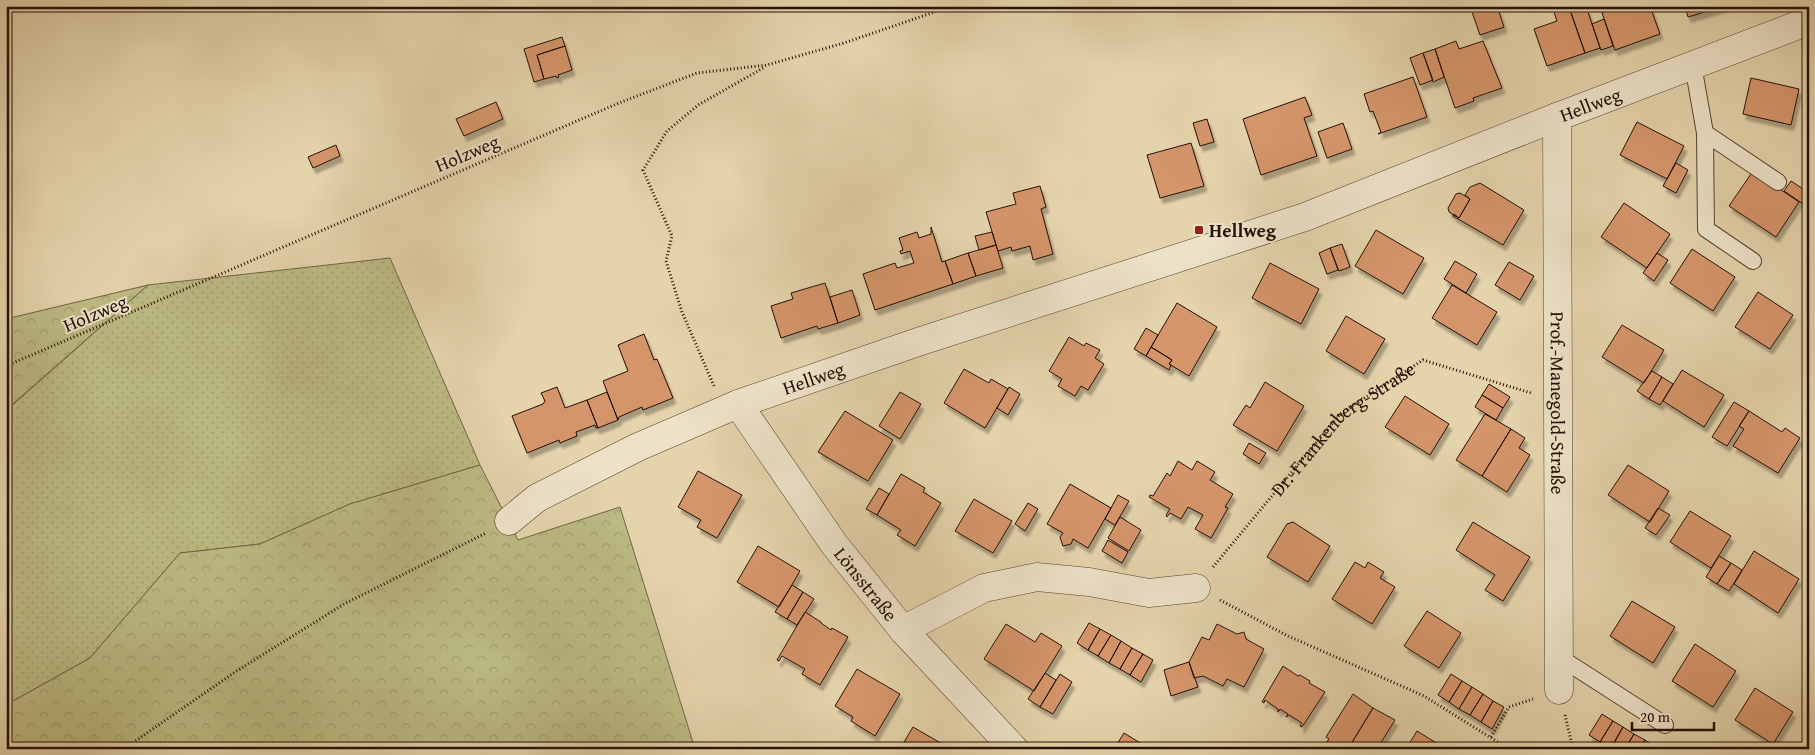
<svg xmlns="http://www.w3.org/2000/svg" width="1815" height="755" viewBox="0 0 1815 755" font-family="'Gentium Book Plus',serif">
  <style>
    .grass { fill: url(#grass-dots); stroke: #706546 }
    .forest { fill: url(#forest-crowns); stroke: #706546 }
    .building { fill: #d5956a; stroke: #251008; filter: url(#shadow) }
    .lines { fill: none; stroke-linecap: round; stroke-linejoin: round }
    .lane-casing { stroke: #554131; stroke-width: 18 }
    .street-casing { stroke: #554131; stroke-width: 29 }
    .path { stroke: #251008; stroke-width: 3; stroke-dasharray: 1 2.5; stroke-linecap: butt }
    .lane { stroke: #ede2c8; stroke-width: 16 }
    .street { stroke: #ede2c8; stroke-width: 28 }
    .poi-dot { fill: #8f2418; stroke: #ede2c8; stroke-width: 2 }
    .labels { text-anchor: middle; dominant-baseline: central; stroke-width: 4; stroke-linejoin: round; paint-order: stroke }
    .street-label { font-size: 19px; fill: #251008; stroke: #ede2c8 }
    .poi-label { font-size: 19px; font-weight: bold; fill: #251008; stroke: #ede2c8; text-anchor: start }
  </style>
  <defs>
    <pattern id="grass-dots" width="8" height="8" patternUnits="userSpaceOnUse" patternTransform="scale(1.25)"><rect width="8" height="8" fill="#bcba83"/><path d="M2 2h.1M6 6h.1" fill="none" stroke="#a19f70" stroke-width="1.8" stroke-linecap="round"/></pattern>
    <pattern id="forest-crowns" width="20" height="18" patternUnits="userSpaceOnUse" patternTransform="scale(1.25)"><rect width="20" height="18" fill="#bcba83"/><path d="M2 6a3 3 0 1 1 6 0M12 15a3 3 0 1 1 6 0" fill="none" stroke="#a19f70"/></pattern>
    <filter id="shadow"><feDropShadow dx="3" dy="5.5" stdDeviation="1" flood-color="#0004"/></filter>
  </defs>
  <rect width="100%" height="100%" fill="#e4d3ab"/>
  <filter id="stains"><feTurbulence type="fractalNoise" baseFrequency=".004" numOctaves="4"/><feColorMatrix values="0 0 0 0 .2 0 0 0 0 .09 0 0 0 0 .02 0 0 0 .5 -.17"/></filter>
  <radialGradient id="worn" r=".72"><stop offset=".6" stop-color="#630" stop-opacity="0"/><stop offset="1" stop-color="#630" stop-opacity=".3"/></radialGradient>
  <path class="grass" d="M390 258 480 465 350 504 260 544 180 553 90 658 6 705V411L148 285Z"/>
  <path class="forest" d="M148 285 6 410V319Z
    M480 465 518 540 620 507 695 749H6V705L90 658 180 553 260 544 350 504Z"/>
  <path class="building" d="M1470 6H1497L1504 27 1480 35Z
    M1586 6 1600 48 1585 53 1569 7Z
    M1619 6H1650L1660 34 1615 50 1602 13Z
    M1685 6H1725L1688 17Z
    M1569 7 1585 53 1547 66 1534 29 1557 21 1554 12Z
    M1604 19 1613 46 1601 50 1592 24Z
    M562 37 565 46 537 55 544 79 534 82 524 49Z
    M1456 41 1459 49 1483 41 1502 88 1473 98 1474 101 1455 108 1435 49Z
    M565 46 572 70 558 75 559 77 557 78 556 76 544 79 537 55Z
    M1435 49 1444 77 1433 82 1423 53Z
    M1423 53 1433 80 1420 85 1410 58Z
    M1413 77 1427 117 1378 134 1381 132 1373 111 1370 112 1364 94Z
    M1751 78 1799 89 1791 125 1743 114Z
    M1305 97 1312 115 1304 118 1317 156 1261 175 1243 119Z
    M496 102 503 119 464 136 456 119Z
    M1207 119 1214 142 1200 146 1193 123Z
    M1637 122 1684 146 1667 179 1620 155Z
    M1343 123 1352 149 1327 158 1318 132Z
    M1191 143 1204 186 1160 198 1147 155Z
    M336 145 340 156 313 168 308 157Z
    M1676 163 1688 170 1676 193 1663 186Z
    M1753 171 1799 202 1776 237 1729 206Z
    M1791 181 1809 193V208L1784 191Z
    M1480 183 1524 210 1503 245 1453 216 1454 214 1459 218 1470 199 1465 195 1470 187Z
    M1040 186 1046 207 1041 209 1053 254 1033 260 1030 246 1012 251 1011 247 998 251 986 212 1016 204 1013 193Z
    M1460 193 1470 199 1459 218 1449 212 1448 208 1456 194Z
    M1624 203 1670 234 1647 268 1601 237Z
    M931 227 942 262 945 261 953 284 875 310 863 274 895 263 897 268 914 263 910 251 901 254 900 251 903 250 899 238 917 232 919 238 931 234Z
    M1376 230 1424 258 1403 294 1355 266Z
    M992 232 996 245 979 250 975 236Z
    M1342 244 1350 267 1339 271 1330 248Z
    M996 245 1003 268 976 276 968 253Z
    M1330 248 1338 270 1327 274 1319 253Z
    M1692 249 1735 277 1713 311 1670 283Z
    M968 253 976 276 953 284 945 261Z
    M1657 253 1668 260 1654 281 1643 273Z
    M1455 261 1477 274 1466 293 1444 279Z
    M1509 262 1534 276 1520 300 1495 285Z
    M1270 263 1319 289 1301 324 1252 298Z
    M825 283 838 323 818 329 817 326 781 338 771 306 793 299 791 293Z
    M1452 285 1497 312 1477 345 1432 318Z
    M852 290 860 315 838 323 830 297Z
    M1758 292 1793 315 1770 349 1735 327Z
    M1177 303 1217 327 1189 376 1169 364 1172 360 1151 347Z
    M1346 316 1385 339 1364 374 1326 351Z
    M1622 325 1664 350 1644 383 1602 357Z
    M1146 328 1158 335 1146 356 1134 349Z
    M644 334 654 360 657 359 673 398 643 410 642 407 619 417 618 420 603 381 628 371 618 345Z
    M1069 337 1084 346 1086 343 1100 350 1095 358 1104 364 1088 390 1081 386 1075 396 1058 386 1062 379 1049 371Z
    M1151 347 1172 360 1169 364 1171 365 1169 370 1146 356Z
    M964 369 989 383 991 379 1008 389 985 428 944 403Z
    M1682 370 1724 395 1704 427 1663 401Z
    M1652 371 1662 377 1649 399 1637 391Z
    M1662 377 1673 384 1660 405 1649 399Z
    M1265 382 1304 406 1277 451 1233 425 1246 405 1250 408Z
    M1489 384 1510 397 1503 408 1482 395Z
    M557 387 565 408 587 400 598 428H596L595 425 576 432 577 436 560 443 559 440 527 453 512 416 543 404 545 401 541 393Z
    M1009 387 1020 394 1008 415 997 408Z
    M607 392 618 420 598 428 587 400Z
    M900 392 921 404 900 439 879 426Z
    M1482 395 1503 408 1496 420 1475 407Z
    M1405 396 1449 424 1430 455 1385 427Z
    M1734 402 1749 411 1727 446 1712 437Z
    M845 411 893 440 868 481 818 452Z
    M1749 411 1782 432 1785 428 1800 438 1778 473 1733 446 1744 429 1739 426Z
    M1485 414 1511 429 1482 476 1456 460Z
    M1511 429 1525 438 1519 448 1530 455 1507 492 1482 476Z
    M1249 443 1266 453 1259 464 1243 454Z
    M1178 461 1192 470 1197 461 1215 472 1210 480 1233 494 1225 507 1228 508 1211 538 1195 529 1203 515 1188 507 1181 519 1170 513 1167 517 1166 515 1170 509 1149 497 1150 495 1153 496 1167 473 1170 476Z
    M1628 465 1669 491 1650 522 1608 495Z
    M698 471 742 495 717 538 697 527 701 520 678 507Z
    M901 474 925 488 923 492 941 503 915 546 897 535 901 530 877 515Z
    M1070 484 1111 508 1088 548 1073 539 1071 544 1063 546 1060 537 1063 533 1047 524Z
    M879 488 889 494 877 515 866 509Z
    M1118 495 1129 501 1115 525 1105 519Z
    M974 499 1012 521 993 553 955 531Z
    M1028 503 1038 509 1025 531 1015 524Z
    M1658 508 1670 515 1656 535 1645 528Z
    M1690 511 1731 536 1711 568 1670 542Z
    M1120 517 1141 530 1129 551 1108 538Z
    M1293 522 1330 546 1308 582 1267 557 1287 524Z
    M1473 522 1530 557 1503 601 1485 590 1495 575 1456 550Z
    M1108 540 1128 552 1122 563 1102 551Z
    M758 546 800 571 779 607 737 582Z
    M1754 551 1799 579 1778 613 1734 584Z
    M1719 556 1731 563 1717 584 1706 577Z
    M1355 562 1365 568 1368 562 1384 572 1380 578 1395 587 1372 624 1332 599Z
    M1731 563 1742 570 1729 591 1717 584Z
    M792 585 803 592 787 619 775 612Z
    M803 592 814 599 797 625 787 619Z
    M1632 601 1675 627 1653 663 1610 636Z
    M1427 611 1461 633 1439 668 1404 646Z
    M805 612 821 622V623L831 630 832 628 848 637 820 685 802 674 805 669 782 656 779 661 777 660Z
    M1089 623 1100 629 1088 650 1077 643Z
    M1006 624 1035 642 1041 633 1062 646 1034 691 984 659Z
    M1217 624 1237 634 1244 632 1246 639 1264 649 1244 687 1227 679 1223 686 1203 676 1194 678 1189 662 1202 637 1209 640Z
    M1100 629 1111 635 1098 656 1088 650Z
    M1111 635 1121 641 1109 663 1098 656Z
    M1121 641 1132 648 1120 669 1109 663Z
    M1695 644 1736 671 1713 707 1672 681Z
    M1132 648 1143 654 1130 675 1120 669Z
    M1143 654 1153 660 1141 682 1130 675Z
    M1189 662 1198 687 1171 696 1164 670Z
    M1283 666 1298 676 1300 675 1310 681 1309 683 1325 692 1302 727 1300 726 1302 723 1289 715 1286 717 1288 714 1280 709 1278 712V709L1265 700 1264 703 1262 702Z
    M857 669 900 694 875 736 851 721 853 717 835 706Z
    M1045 673 1056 680 1040 707 1028 699Z
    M1060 674 1072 682 1053 714 1040 707Z
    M1451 674 1462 681 1449 702 1438 695Z
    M1462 681 1472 687 1459 709 1449 702Z
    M1472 687 1483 694 1470 715 1459 709Z
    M1755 688 1793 712 1773 744 1735 720Z
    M1353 694 1373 708 1348 749H1335L1326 743 1329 739 1326 737Z
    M1483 694 1493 701 1481 722 1470 715Z
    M1493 701 1504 707 1492 729 1481 722Z
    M1373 708 1395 720 1377 749H1348Z
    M1602 714 1613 721 1600 742 1589 735Z
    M1613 721 1623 727 1610 749 1600 742Z
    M913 727 951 749H900Z
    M1623 727 1634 734 1625 749H1611Z
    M1417 731 1446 749H1406Z
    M1124 733 1150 749H1114Z
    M1634 734 1645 740 1639 749H1625Z
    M1645 740 1655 747 1654 749H1639Z"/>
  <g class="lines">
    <defs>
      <path id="lane" d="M1693 65 1705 133 1706 229 1753 261
        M1705 133 1778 182
        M1559 657 1665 725"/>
      <g id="street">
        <path id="s2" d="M1557 117 1559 690"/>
        <path id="s3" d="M738 404 834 544 903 630 1014 749"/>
        <path id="s4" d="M509 521 537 498 638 447 738 404 921 341 1305 217 1557 117 1809 21"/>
        <path d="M903 630 984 588 1037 577 1089 582 1149 593 1196 588"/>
      </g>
    </defs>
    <use href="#lane" class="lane-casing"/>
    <use href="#street" class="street-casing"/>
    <g class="path">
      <path d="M6 366 619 103 697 73 767 65 844 43 952 6"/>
      <path d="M714 386 682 312 666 261 672 236 643 170 667 131 698 105 765 67"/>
      <path id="s1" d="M1213 567 1340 414 1423 360 1531 393"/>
      <path d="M1220 600 1288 636 1424 696 1509 749"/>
      <path d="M1565 715 1573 749"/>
      <path d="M1491 737 1509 707 1533 699"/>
      <path d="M124 749 235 672 344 604 486 533"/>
    </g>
    <use href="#lane" class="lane"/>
    <use href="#street" class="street"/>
  </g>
  <rect class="poi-dot" x="1194" y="225" width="10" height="10" rx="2.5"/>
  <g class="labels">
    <g class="street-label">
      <text stroke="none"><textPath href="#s4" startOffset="1162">Hellweg</textPath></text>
      <text transform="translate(467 153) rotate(-23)">Holzweg</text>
      <text transform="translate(95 313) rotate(-23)">Holzweg</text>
      <text stroke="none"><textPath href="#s4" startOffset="338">Hellweg</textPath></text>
      <text stroke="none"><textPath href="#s2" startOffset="286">Prof.-Manegold-Straße</textPath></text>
      <text stroke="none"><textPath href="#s1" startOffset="191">Dr.-Frankenberg-Straße</textPath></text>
      <text stroke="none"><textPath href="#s3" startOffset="221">Lönsstraße</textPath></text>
    </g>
    <g class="poi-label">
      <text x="1209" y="230">Hellweg</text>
    </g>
  </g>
  <rect width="1815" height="755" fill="none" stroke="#e4d3ab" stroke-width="25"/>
  <rect x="8" y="8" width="1800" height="740" fill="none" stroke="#251008" stroke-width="2.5"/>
  <rect x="12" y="12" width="1790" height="730" fill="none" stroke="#251008"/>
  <path d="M1632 722v8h82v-8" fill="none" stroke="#251008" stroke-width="2.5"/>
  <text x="1640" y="722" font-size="15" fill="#251008" stroke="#ede2c8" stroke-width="4" paint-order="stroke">20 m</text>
  <rect width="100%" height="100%" filter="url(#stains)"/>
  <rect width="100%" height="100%" fill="url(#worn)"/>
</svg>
